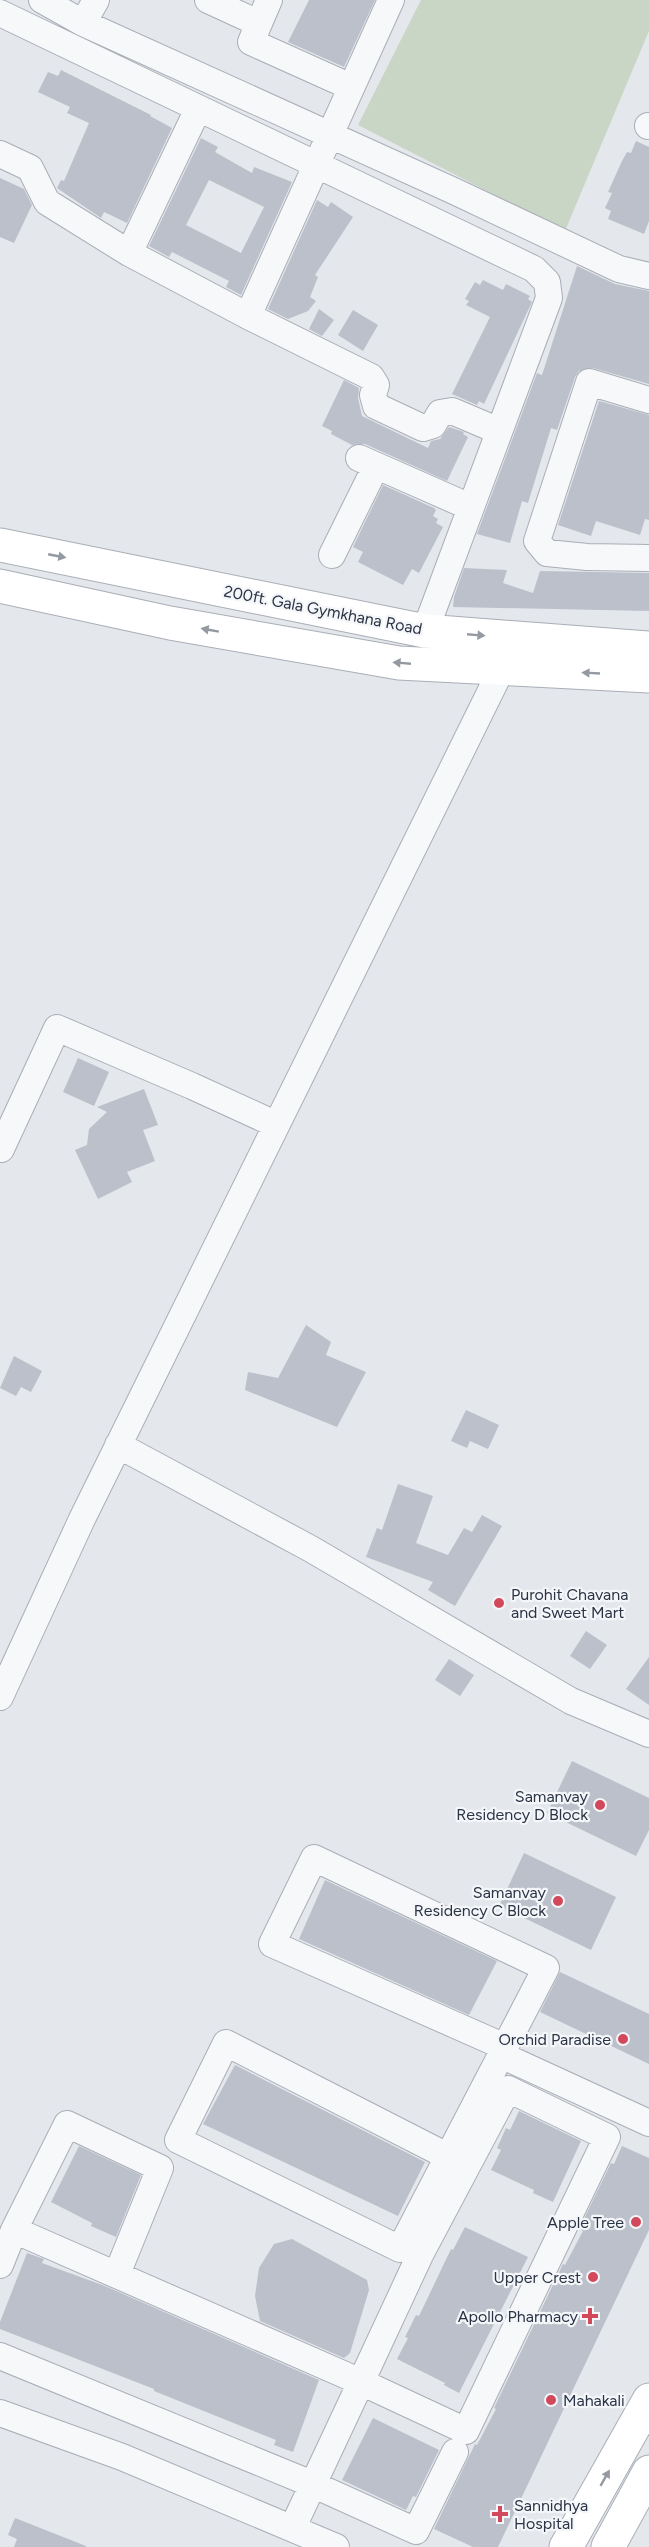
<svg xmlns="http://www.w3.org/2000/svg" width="649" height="2547" viewBox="0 0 649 2547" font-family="Figtree,sans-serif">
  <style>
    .green { fill: #c9d6c5 }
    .building { fill: #bbc0ca; fill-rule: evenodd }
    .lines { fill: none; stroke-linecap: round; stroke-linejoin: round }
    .street-casing { stroke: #a9aeb7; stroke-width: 28 }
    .secondary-casing { stroke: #a9aeb7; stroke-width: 35 }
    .street { stroke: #f7f8fa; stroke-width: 26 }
    .secondary { stroke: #fff; stroke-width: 33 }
    .oneway { fill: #959aa2 }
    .poi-dot { fill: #d1495b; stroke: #f4f6f9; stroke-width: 2 }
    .labels { text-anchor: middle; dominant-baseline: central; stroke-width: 4.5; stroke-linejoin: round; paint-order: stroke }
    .street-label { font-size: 16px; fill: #2b3445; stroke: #f4f6f9 }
    .poi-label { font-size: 16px; fill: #2b3445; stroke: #f4f6f9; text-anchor: end }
  </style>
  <rect width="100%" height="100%" fill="#e4e7ec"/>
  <path class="green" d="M421 0H649V31L565 231 358 125Z"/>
  <path class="building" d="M309 0H375L344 67 288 42Z
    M61 70 151 115 150 116 172 128 127 223 104 212 101 218 57 188 61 180 64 181 89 123 67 113 70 107 38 92 48 72 58 76Z
    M201 138 218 147 215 152 252 173 254 167 292 182 241 295 226 287 229 281 172 252 169 257 149 246ZM209 180 264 207 241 253 186 225Z
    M636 141 649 147V221L644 234 608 219 611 211 605 208 612 193 608 192 622 161 627 152 631 153Z
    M0 178 24 189 32 205 14 243 0 237Z
    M317 200 328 207 331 202 353 217 315 275 318 277 310 297 316 301 308 311 288 319 268 309Z
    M577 266 615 284 649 291V384L593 368 579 371 575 377 557 430 551 428 528 503 522 501 510 543 477 534 537 373 542 375Z
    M483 280 503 290 506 284 530 296 528 299 532 302 484 404 479 401 477 405 452 394 490 317 466 305 469 301 465 299 475 282 480 285Z
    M319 309 334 320 322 336 309 329Z
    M353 310 378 325 363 351 338 335Z
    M344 380 359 388 358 398 362 416 428 448 431 441 440 439 449 427 464 432 463 434 468 437 447 481 365 444 352 445 331 434 332 431 322 426Z
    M599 401 649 415V520L645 519 640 535 596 521 591 536 558 525Z
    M383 485 434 508 436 510 433 516 438 519 436 523 443 527 419 573 412 569 403 585 358 562 363 552 353 547Z
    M464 568 507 570 503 583 533 593 540 571 649 573V611L453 607 454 597Z
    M78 1058 109 1072 94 1106 63 1092Z
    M144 1089 158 1125 143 1130 155 1161 127 1172 132 1182 98 1199 75 1150 87 1145 89 1129 107 1112 97 1107Z
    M306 1325 331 1342 326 1355 366 1372 337 1427 245 1390 248 1372 278 1378Z
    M14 1356 42 1371 31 1392 21 1387 16 1396 0 1388Z
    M466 1410 499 1425 488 1449 470 1441 467 1448 451 1441Z
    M398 1484 433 1496 416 1543 448 1555 464 1528 472 1532 482 1515 502 1526 455 1606 428 1590 433 1582 366 1557 377 1528 382 1530Z
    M586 1631 607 1645 590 1669 570 1656Z
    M649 1657V1705L626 1689Z
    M449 1659 474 1675 460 1696 435 1680Z
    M572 1761 649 1798V1830L636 1856 547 1813Z
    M524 1853 616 1897 591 1950 499 1906Z
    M325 1880 497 1961 469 2015 299 1939Z
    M560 1972 649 2014V2064L540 2012Z
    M235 2065 425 2162 398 2216 203 2124Z
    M519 2111 581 2141 553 2202 533 2193 534 2190 491 2170 501 2150 497 2148 506 2128 510 2130Z
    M79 2146 141 2175 116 2237 91 2226 92 2223 51 2202Z
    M622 2146 649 2158V2230L498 2547H473L434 2529 475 2444 477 2445 496 2409 494 2408 563 2264 565 2265 583 2231 579 2229 611 2163 614 2164Z
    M465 2227 528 2257 459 2393 444 2385 445 2383 397 2359 408 2338 405 2337 416 2315 419 2316 451 2249 453 2250Z
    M292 2239 367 2280 369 2290 350 2353 344 2358 260 2321 255 2296 259 2268 274 2244Z
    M27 2253 44 2259 42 2263 105 2286 319 2380 293 2452 274 2445 276 2440 154 2391V2389L0 2329V2322Z
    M373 2418 439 2450 416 2497 413 2496 406 2510 342 2480Z
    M15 2518 86 2546V2547H14L17 2539 8 2535Z"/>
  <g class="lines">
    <defs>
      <path id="street" d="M42 0 83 23 456 192 619 269 649 276
        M208 0 258 23
        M269 0 251 42 351 87
        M0 13 534 269 547 282 549 298 425 631
        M83 23 96 0
        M648 126H649
        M0 154 30 168 47 202 129 253 248 316 371 377 376 385 373 395 376 406 423 428 433 425 440 413 452 411 499 431
        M129 253 198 109
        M248 316 391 0
        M649 400 589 382 537 541 547 553 587 557 649 558
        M359 458 470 507
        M332 555 376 466
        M1 1149 57 1028 192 1086 275 1124
        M118 1445 311 1549 571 1701 649 1734
        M0 1697 82 1519 509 654
        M501 2055 649 2123
        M508 2089 607 2137 466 2431 361 2382 420 2255Z
        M449 2157 226 2043 178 2140 400 2249 501 2055 505 2047 272 1944 314 1858 546 1968 505 2047
        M14 2230 67 2124 160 2168 117 2274
        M0 2265 14 2230 361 2382 293 2527
        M0 2356 312 2484 416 2531 455 2452
        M0 2413 122 2457 336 2547"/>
      <path id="secondary" d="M0 545 425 631 649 648
        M0 586 170 623 399 663 649 676
        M566 2547 649 2400
        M608 2547 649 2472"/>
    </defs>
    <use href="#street" class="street-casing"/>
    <use href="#secondary" class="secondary-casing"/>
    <use href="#street" class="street"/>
    <use href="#secondary" class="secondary"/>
  </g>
  <defs><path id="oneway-solid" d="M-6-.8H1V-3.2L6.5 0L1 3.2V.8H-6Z" transform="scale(1.5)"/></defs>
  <g class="oneway">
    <use href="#oneway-solid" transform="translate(57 556) rotate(11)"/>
    <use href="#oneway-solid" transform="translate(210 630) rotate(-170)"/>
    <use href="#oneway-solid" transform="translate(476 635) rotate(5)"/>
    <use href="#oneway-solid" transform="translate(402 663) rotate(-175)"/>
    <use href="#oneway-solid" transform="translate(591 673) rotate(-177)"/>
    <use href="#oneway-solid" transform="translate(605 2478) rotate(-60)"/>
  </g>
  <g class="poi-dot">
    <circle cx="499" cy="1603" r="6"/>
    <circle cx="600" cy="1805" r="6"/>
    <circle cx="558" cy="1901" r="6"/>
    <circle cx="623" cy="2039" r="6"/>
    <circle cx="636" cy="2222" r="6"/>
    <circle cx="593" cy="2277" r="6"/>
    <path d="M587 2307h6v6h6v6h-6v6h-6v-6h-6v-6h6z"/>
    <circle cx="551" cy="2400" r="6"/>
    <path d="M497 2505h6v6h6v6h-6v6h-6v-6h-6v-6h6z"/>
  </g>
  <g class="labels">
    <g class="street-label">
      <text transform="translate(323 610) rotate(11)">200ft. Gala Gymkhana Road</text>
    </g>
    <g class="poi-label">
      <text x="511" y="1594" text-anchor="start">Purohit Chavana<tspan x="511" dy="18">and Sweet Mart</tspan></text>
      <text x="588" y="1796">Samanvay<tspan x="588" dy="18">Residency D Block</tspan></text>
      <text x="546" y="1892">Samanvay<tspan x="546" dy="18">Residency C Block</tspan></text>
      <text x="611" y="2039">Orchid Paradise</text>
      <text x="624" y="2222">Apple Tree</text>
      <text x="581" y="2277">Upper Crest</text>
      <text x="578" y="2316">Apollo Pharmacy</text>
      <text x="563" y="2400" text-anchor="start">Mahakali</text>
      <text x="514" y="2505" text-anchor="start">Sannidhya<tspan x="514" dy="18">Hospital</tspan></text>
    </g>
  </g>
</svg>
